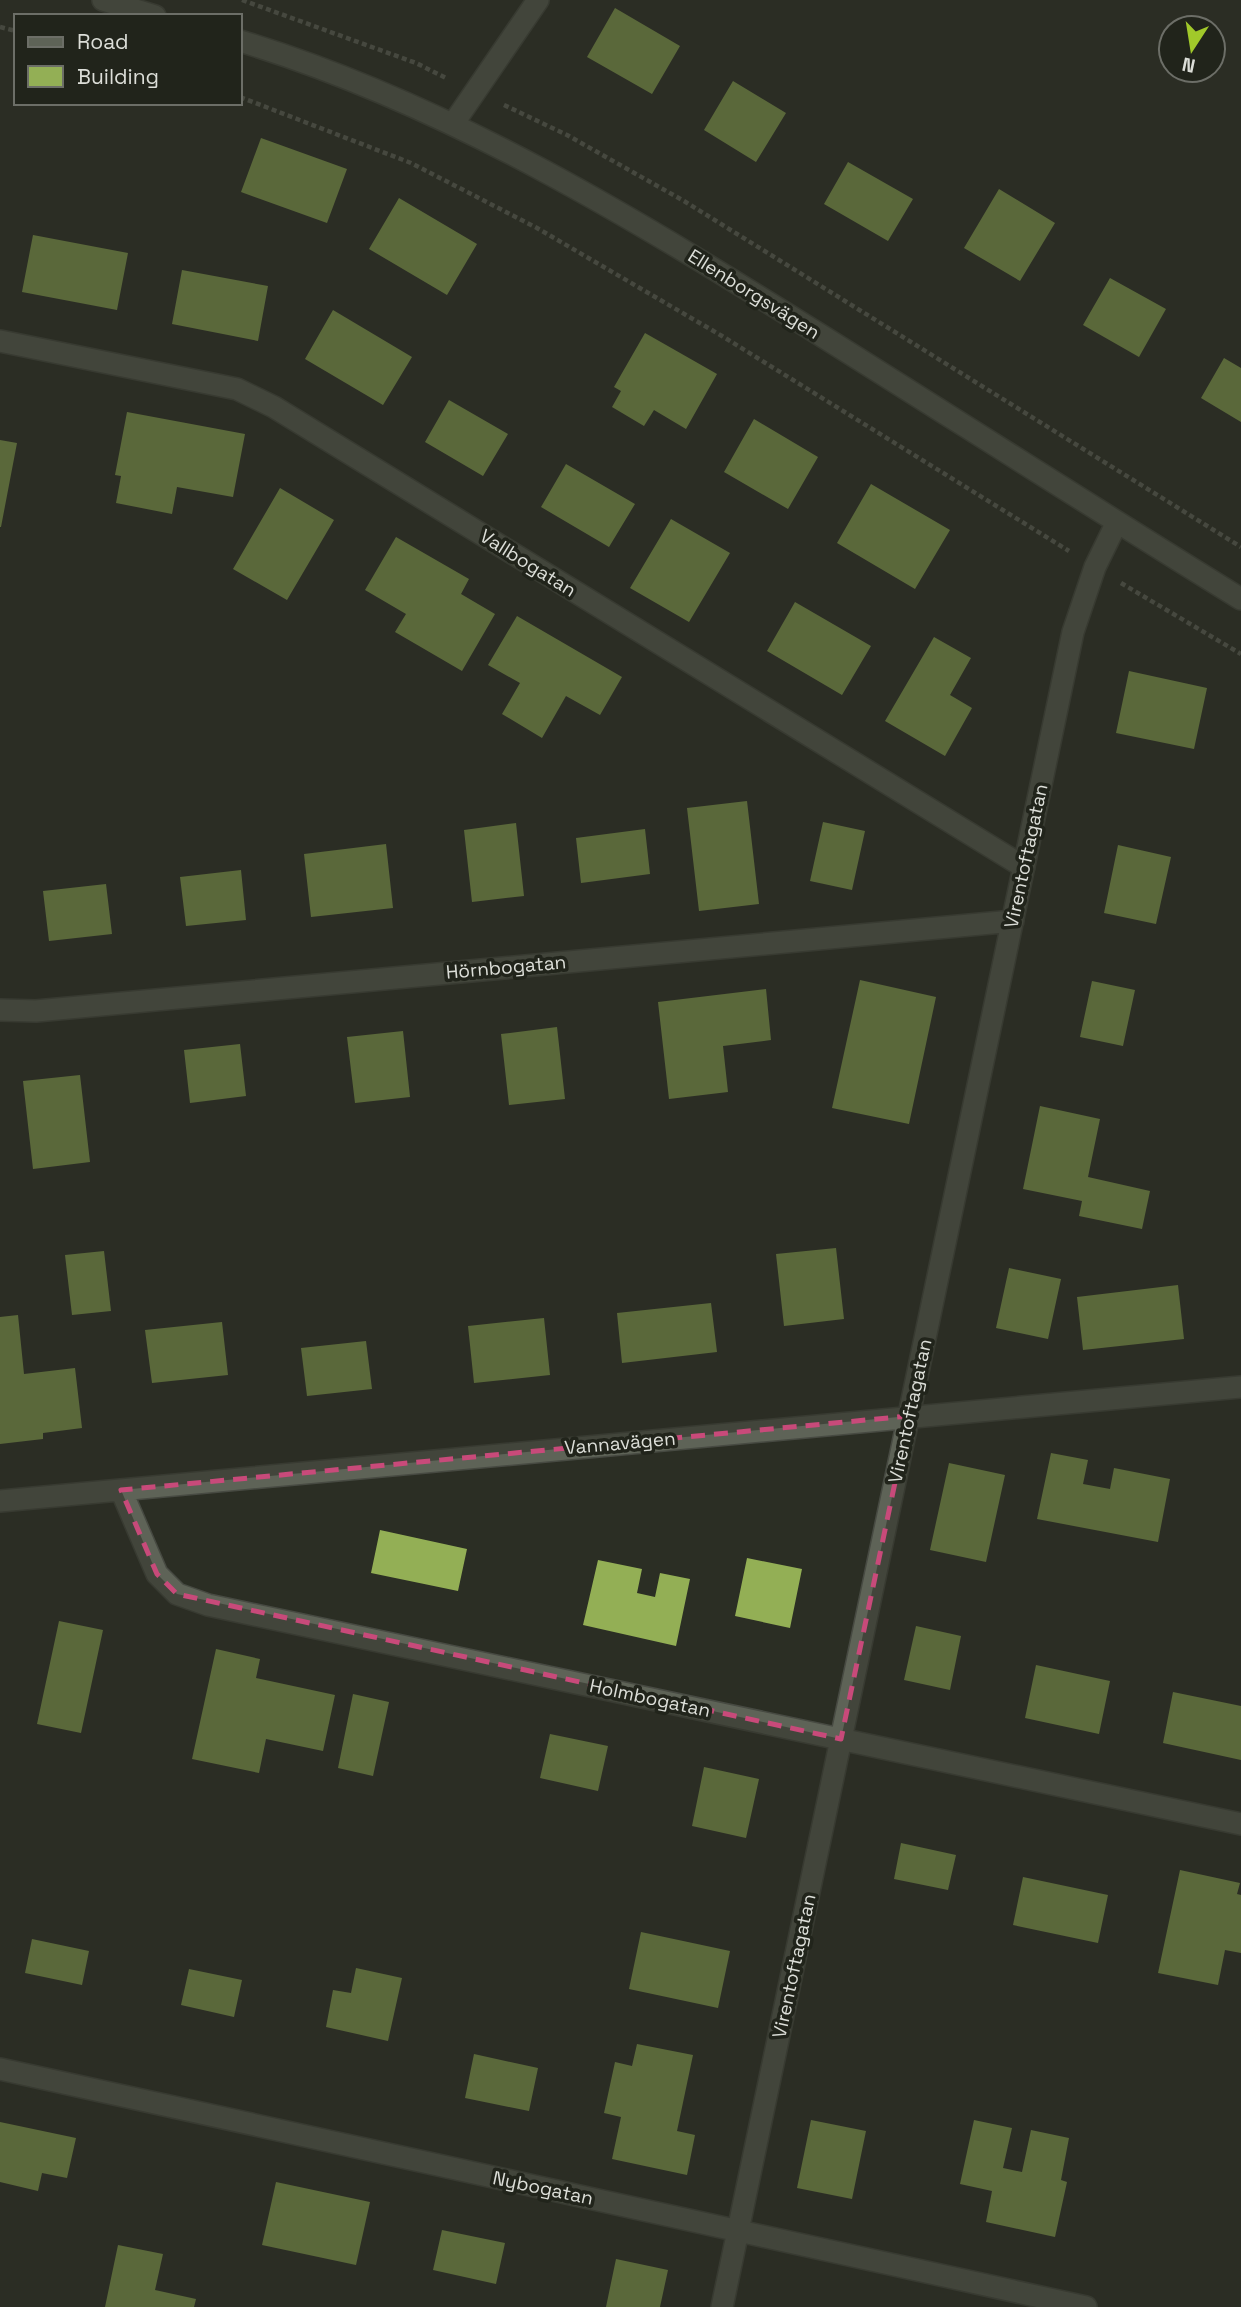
<svg xmlns="http://www.w3.org/2000/svg" width="1241" height="2307" viewBox="0 0 1241 2307" font-family="'Space Grotesk',sans-serif">
  <style>
    .building { fill: #93af55 }
    .lines { fill: none; stroke-linecap: round; stroke-linejoin: round }
    .minor-casing { stroke: #474a42; stroke-width: 24 }
    .path { stroke: #676961; stroke-width: 4.5; stroke-dasharray: 5 3.5; stroke-linecap: butt }
    .minor { stroke: #5e6357; stroke-width: 21 }
    .marked { fill: none; stroke: #c84a7a; stroke-width: 5; stroke-dasharray: 14 9; stroke-linejoin: round }
    .labels { text-anchor: middle; dominant-baseline: central; stroke-width: 7; stroke-linejoin: round; paint-order: stroke }
    .street-label { font-size: 19px; fill: #dcded8; stroke: #21241b }
  </style>
  <rect width="100%" height="100%" fill="#2b2e24"/>
  <path class="building" d="M615 8 680 46 652 94 587 57Z
    M733 81 786 113 756 162 704 130Z
    M261 138 347 169 327 223 241 192Z
    M848 162 913 199 888 241 824 204Z
    M999 189 1055 223 1020 281 964 248Z
    M399 198 477 244 447 295 369 249Z
    M33 235 128 253 117 310 22 292Z
    M182 270 268 286 258 341 172 324Z
    M1110 278 1166 309 1139 357 1083 325Z
    M333 310 412 357 383 405 305 359Z
    M645 333 717 374 686 429 654 410 644 426 612 407 621 391 614 387Z
    M1224 358 1241 368V422L1201 398Z
    M449 400 508 434 483 476 425 442Z
    M127 412 245 434 233 497 177 487 172 514 116 503 121 476 115 475Z
    M754 419 818 457 788 509 724 472Z
    M0 440 17 443 1 527H0Z
    M566 464 635 504 609 547 541 507Z
    M871 484 950 530 915 589 837 543Z
    M280 488 334 520 287 600 233 569Z
    M671 519 730 553 689 622 630 588Z
    M396 537 469 579 461 594 495 614 462 671 395 632 406 614 365 590Z
    M795 602 871 646 842 695 767 651Z
    M517 616 622 677 600 715 566 696 542 738 502 714 520 683 488 665Z
    M934 637 971 658 950 695 972 708 945 756 885 721Z
    M1129 671 1207 688 1194 749 1116 733Z
    M747 801 759 904 699 911 687 808Z
    M823 822 865 831 852 890 810 881Z
    M516 823 524 896 472 902 464 830Z
    M645 829 650 874 581 883 576 838Z
    M386 844 393 908 311 917 304 854Z
    M1118 845 1171 857 1156 924 1104 913Z
    M241 870 246 920 186 926 180 877Z
    M106 884 112 934 49 941 43 891Z
    M860 980 936 997 909 1124 832 1108Z
    M1092 981 1135 990 1123 1046 1080 1037Z
    M766 989 771 1040 723 1046 728 1092 669 1099 658 1002Z
    M557 1027 565 1099 509 1105 501 1034Z
    M403 1031 410 1097 355 1103 347 1037Z
    M240 1044 246 1096 190 1103 184 1050Z
    M80 1075 90 1162 33 1169 23 1081Z
    M1040 1106 1100 1119 1088 1177 1150 1191 1142 1229 1079 1216 1082 1201 1023 1189Z
    M836 1248 844 1319 784 1326 776 1254Z
    M104 1251 111 1311 72 1315 65 1255Z
    M1009 1268 1061 1279 1048 1339 996 1328Z
    M1178 1285 1184 1339 1083 1350 1077 1297Z
    M711 1303 717 1352 622 1363 617 1313Z
    M18 1315 24 1374 75 1368 82 1428 43 1433V1439L0 1444V1317Z
    M544 1318 550 1375 474 1383 468 1326Z
    M222 1322 228 1375 152 1383 145 1330Z
    M366 1341 372 1389 307 1396 301 1348Z
    M1051 1453 1088 1460 1083 1484 1110 1489 1114 1468 1170 1479 1158 1542 1037 1519Z
    M949 1463 1005 1475 986 1562 930 1550Z
    M380 1530 467 1549 458 1591 371 1573Z
    M747 1558 802 1569 790 1628 735 1616Z
    M598 1560 642 1569 637 1593 655 1597 660 1573 690 1579 676 1646 583 1625Z
    M59 1621 103 1630 81 1733 37 1724Z
    M916 1626 961 1636 950 1690 904 1680Z
    M216 1649 260 1659 256 1678 335 1695 323 1751 266 1739 259 1773 192 1759Z
    M1036 1665 1110 1681 1099 1734 1025 1718Z
    M1173 1692 1241 1706V1760L1163 1743Z
    M353 1694 389 1702 373 1776 338 1768Z
    M550 1734 608 1746 598 1791 540 1778Z
    M704 1767 759 1779 746 1838 692 1826Z
    M901 1843 956 1855 948 1890 894 1879Z
    M1180 1870 1240 1883 1237 1894 1241 1895V1953L1225 1950 1218 1985 1158 1973Z
    M1023 1877 1108 1895 1098 1943 1013 1925Z
    M641 1932 730 1951 718 2008 629 1989Z
    M32 1939 89 1951 82 1985 25 1973Z
    M356 1968 402 1978 388 2041 326 2027 333 1990 351 1993Z
    M189 1969 242 1980 234 2017 181 2005Z
    M637 2044 693 2055 677 2131 695 2135 687 2175 612 2159 621 2117 604 2113 615 2062 632 2066Z
    M474 2054 538 2068 529 2111 465 2098Z
    M811 2120 866 2131 852 2199 797 2188Z
    M974 2120 1012 2128 1003 2168 1022 2172 1031 2130 1069 2138 1061 2180 1067 2182 1055 2237 986 2222 992 2191 960 2184Z
    M0 2122 76 2138 67 2178 42 2173 38 2191 0 2182Z
    M276 2182 370 2202 356 2265 262 2245Z
    M442 2230 505 2243 496 2284 433 2270Z
    M118 2245 163 2254 155 2290 196 2299 194 2307H105Z
    M616 2259 668 2270 660 2307H606Z"/>
  <g class="lines">
    <defs>
      <path id="minor" d="M103 0 155 16
        M240 41C452 105 643 224 830 341 967 427 1103 514 1241 599
        M453 124 538 0
        M0 341 237 389 274 407 1024 867
        M0 1010 36 1011 1013 921
        M121 1490 157 1574 177 1594 208 1605 1241 1824
        M0 1501 1241 1387
        M0 2069 1086 2307
        M722 2307 1073 632 1095 567 1117 522"/>
    </defs>
    <use href="#minor" class="minor-casing"/>
    <path class="path" d="M242 0 416 63 448 79
      M0 27 16 31
      M240 97 411 163 537 228 722 336 1069 551
      M504 105 567 135 684 201 1241 547
      M1121 583 1241 654"/>
    <use href="#minor" class="minor"/>
  </g>
  <path d="M0 0H1241V2307H0ZM909 1416 841 1739 177 1594 157 1574 121 1490Z" fill="#2b2e24" fill-opacity=".55" fill-rule="evenodd"/>
  <path class="marked" d="M909 1416 841 1739 177 1594 157 1574 121 1490Z"/>
  <g class="labels">
    <g class="street-label">
      <text transform="translate(754 294) rotate(32)">Ellenborgsvägen</text>
      <text transform="translate(528 563) rotate(32)">Vallbogatan</text>
      <text transform="translate(1026 856) rotate(-78)">Virentoftagatan</text>
      <text transform="translate(506 967) rotate(-5)">Hörnbogatan</text>
      <text transform="translate(910 1411) rotate(-78)">Virentoftagatan</text>
      <text transform="translate(620 1443) rotate(-5)">Vannavägen</text>
      <text transform="translate(650 1698) rotate(12)">Holmbogatan</text>
      <text transform="translate(794 1966) rotate(-78)">Virentoftagatan</text>
      <text transform="translate(543 2188) rotate(12)">Nybogatan</text>
    </g>
  </g>
  <rect x="14" y="14" width="228" height="91" fill="#21241b" stroke="#6c6e67" stroke-width="2"/>
  <rect x="28" y="37" width="35" height="10" fill="#5e6357" stroke="#6c6e67" stroke-width="2"/>
  <text x="77" y="49" font-size="21" fill="#dcded8">Road</text>
  <rect x="28" y="66" width="35" height="21" fill="#93af55" stroke="#6c6e67" stroke-width="2"/>
  <text x="77" y="84" font-size="21" fill="#dcded8">Building</text>
  <g transform="translate(1192 49) rotate(192)"><circle r="33" fill="#21241b" stroke="#6c6e67" stroke-width="2"/>
  <path d="M0-5L12 26L0 18L-12 26Z" fill="#a1c92a"/>
  <text y="-10" font-size="19" font-weight="bold" text-anchor="middle" fill="#dcded8">N</text>
  </g>
</svg>
